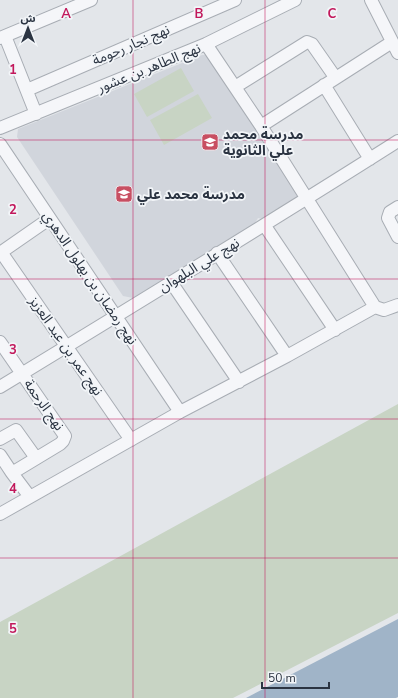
<svg xmlns="http://www.w3.org/2000/svg" width="398" height="698" viewBox="0 0 398 698" font-family="'Nunito Sans','Noto Sans Arabic',sans-serif">
  <style>
    .built { fill: #d1d5dc }
    .green { fill: #c8d4c4 }
    .water { fill: #a0b4c8 }
    .lines { fill: none; stroke-linecap: round; stroke-linejoin: round }
    .minor-casing { stroke: #a8adb4; stroke-width: 14 }
    .minor { stroke: #f5f6f9; stroke-width: 12 }
    .grid { fill: none; stroke: #c2185b; stroke-width: 1; stroke-opacity: 0.55 }
    .labels { text-anchor: middle; dominant-baseline: central; stroke-width: 3.5; stroke-linejoin: round; paint-order: stroke }
    .street-label { font-size: 14px; fill: #2b3442; stroke: #f2f5f8 }
    .poi-label { font-size: 14px; font-weight: bold; fill: #2b3442; stroke: #f2f5f8; text-anchor: start }
    .grid-label { font-size: 13px; text-anchor: middle; font-weight: bold; fill: #c2185b; stroke: #f2f5f8; stroke-width: 3.5; stroke-linejoin: round; paint-order: stroke }
  </style>
  <rect width="100%" height="100%" fill="#e3e6ea"/>
  <path class="built" d="M202 55H207L253 123 297 195V199L263 219 258 218 255 223 133 298 123 296 17 137 18 129Z"/>
  <path class="green" d="M181 68 194 91 147 117 134 94Z
    M198 94 212 118 164 145 150 120Z
    M398 404V613L233 698H0V622Z"/>
  <path class="water" d="M398 619V697L396 698H246Z"/>
  <g class="lines">
    <defs>
      <path id="minor" d="M371 0 398 53
        M5 36 36 114
        M0 38 91 0
        M206 44 261 126 375 307 384 310 398 305
        M324 85 370 159
        M235 87 307 42 312 44 335 77
        M27 90 235 0
        M261 126 392 42
        M0 128 206 44 295 0
        M0 144 180 412
        M398 207 390 212 388 218 398 237
        M265 226 335 330
        M1 252 131 440
        M0 253 49 219
        M217 253 287 356
        M171 282 239 382
        M0 342 65 436 63 441 60 444 12 473 30 497
        M0 387C133 306 266 225 398 141
        M0 439 16 430 36 458
        M0 455 12 473
        M0 514 180 412 287 356 375 307"/>
    </defs>
    <use href="#minor" class="minor-casing"/>
    <use href="#minor" class="minor"/>
  </g>
  <path class="grid" d="M133 0V698M265 0V698M0 140H398M0 279H398M0 419H398M0 558H398"/>
  <defs>
    <symbol id="school-square" viewBox="-11 -11 22 22"><rect x="-9" y="-9" width="18" height="18" rx="4" fill="#c84f62" stroke="#f2f5f8"/><path d="M0-5L7-2L0 1L-7-2ZM-4 1L0 2.5L4 1V4Q0 6-4 4Z" fill="#fff"/></symbol>
  </defs>
  <g fill-rule="evenodd">
    <use href="#school-square" x="200" y="132" width="20" height="20"/>
    <use href="#school-square" x="114" y="184" width="20" height="20"/>
  </g>
  <g class="labels">
    <g class="street-label">
      <text transform="translate(131 45) rotate(-23)">نهج نجار رحومة</text>
      <text transform="translate(149 68) rotate(-22)">نهج الطاهر بن عشور</text>
      <text transform="translate(199 265) rotate(-31)">نهج علي البلهوان</text>
      <text transform="translate(90 278) rotate(56)">نهج رمضان بن بهلول الدهري</text>
      <text transform="translate(66 346) rotate(55)">نهج عمر بن عبد العزيز</text>
      <text transform="translate(44 405) rotate(55)">نهج الرحمة</text>
    </g>
    <g class="poi-label">
      <text x="223" y="134">مدرسة محمد<tspan x="223" dy="16">علي الثانوية</tspan></text>
      <text x="137" y="194">مدرسة محمد علي</text>
    </g>
  </g>
  <g class="grid-label">
    <text x="66" y="18">A</text>
    <text x="199" y="18">B</text>
    <text x="332" y="18">C</text>
    <text x="13" y="74">1</text>
    <text x="13" y="214">2</text>
    <text x="13" y="354">3</text>
    <text x="13" y="493">4</text>
    <text x="13" y="633">5</text>
  </g>
  <g transform="translate(28 28)" stroke="#f2f5f8" stroke-width="3" paint-order="stroke">
  <path d="M0-3L7 15L0 10L-7 15Z" fill="#2b3442"/>
  <text y="-6" font-size="11" font-weight="bold" text-anchor="middle" fill="#2b3442">ش</text>
  </g>
  <path d="M262 682v6h67v-6" fill="none" stroke="#2b3442" stroke-width="2"/>
  <text x="268" y="682" font-size="12" fill="#2b3442" stroke="#f2f5f8" stroke-width="3" paint-order="stroke">50 m</text>
</svg>
